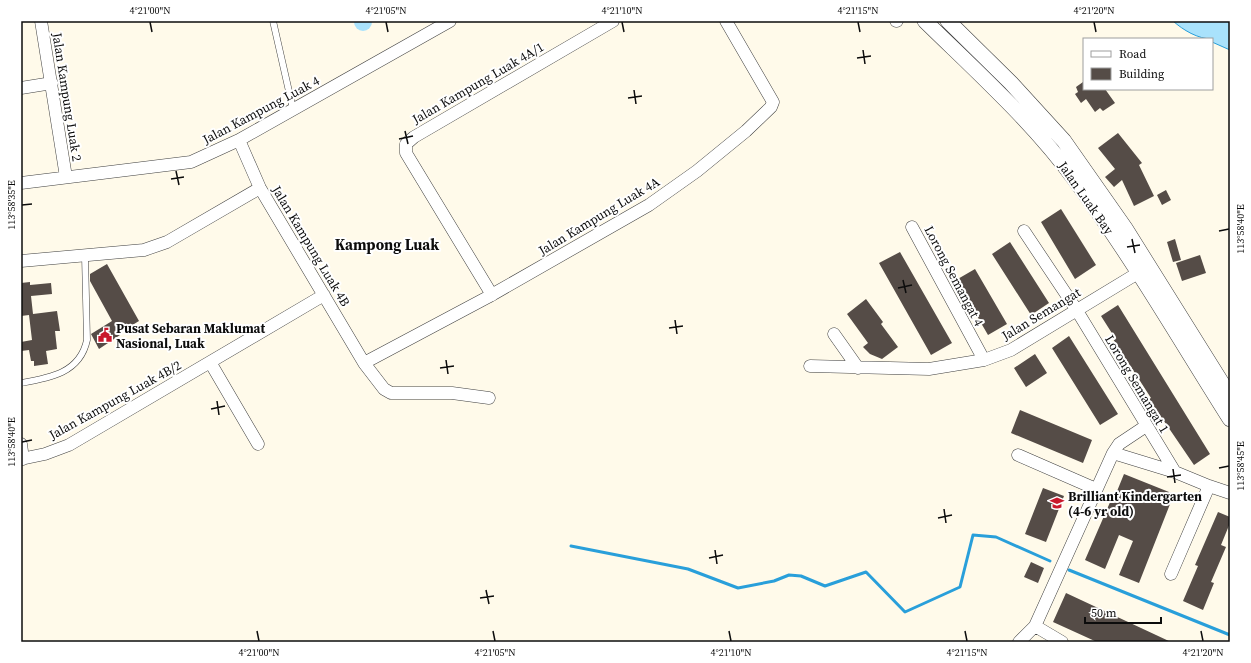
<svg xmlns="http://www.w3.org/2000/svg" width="1251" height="663" viewBox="0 0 1251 663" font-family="'Source Serif 4',serif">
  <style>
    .water { fill: #a9e2fc; stroke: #299fda }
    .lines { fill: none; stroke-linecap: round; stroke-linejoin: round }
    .stream { stroke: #299fda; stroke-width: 3 }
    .river { stroke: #a9e2fc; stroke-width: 18 }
    .building { fill: #554c47 }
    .service-casing { stroke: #3f3f3f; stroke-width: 7 }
    .minor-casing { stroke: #3f3f3f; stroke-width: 13 }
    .tertiary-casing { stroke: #3f3f3f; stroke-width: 16 }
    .service { stroke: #fff; stroke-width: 6 }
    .minor { stroke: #fff; stroke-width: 12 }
    .tertiary { stroke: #fff; stroke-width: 15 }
    .ticks { fill: none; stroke: #0c0c0c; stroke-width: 1.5 }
    .labels { text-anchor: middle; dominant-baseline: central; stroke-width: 4; stroke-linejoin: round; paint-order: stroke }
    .street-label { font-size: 13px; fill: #0c0c0c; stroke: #fff }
    .poi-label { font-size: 13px; font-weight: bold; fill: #0c0c0c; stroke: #fff; text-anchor: start }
    .quarter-label { font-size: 15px; font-weight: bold; fill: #0c0c0c; stroke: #fff }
    .neatline { fill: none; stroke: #0c0c0c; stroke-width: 1.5 }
    .ticks-label { font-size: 10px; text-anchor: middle; fill: #0c0c0c }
  </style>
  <rect width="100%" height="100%" fill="#fffaea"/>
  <path class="water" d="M1173 21H1230V50L1212 42V39C1198 39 1183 30 1173 21Z"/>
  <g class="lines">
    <path class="stream" d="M571 546 688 569 738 588 774 581 789 575 801 576 825 586 866 572 905 612 960 587 973 535 996 537 1050 561
      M1069 570 1230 635"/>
    <path class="river" d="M363 21V22"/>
  </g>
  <path class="building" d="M1083 82 1084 89H1105L1115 103 1103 111 1100 108 1095 112 1086 99 1081 103 1075 94 1078 92 1076 87Z
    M1118 133 1142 163 1139 165 1154 196 1134 206 1122 180 1114 187 1105 177 1115 169 1098 148Z
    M1166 190 1171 200 1162 205 1157 195Z
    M1061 209 1096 265 1075 279 1041 222Z
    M1175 239 1181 260 1173 262 1167 242Z
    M1010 242 1049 303 1031 315 992 254Z
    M900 252 952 343 931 355 879 263Z
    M1200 255 1206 273 1182 281 1176 263Z
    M107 264 139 321 119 333 120 335 99 349 91 334 112 321 90 281V274Z
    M975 269 1007 324 988 335 956 280Z
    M30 282V285L51 283 52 294 31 296 33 314 57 311 60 331H55L57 349 46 351 48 364 34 366V361H31L29 350 21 351V342L32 340 29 315 21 316V283Z
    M866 299 883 322 881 324 898 347 882 359 870 354 863 347 868 343 847 314Z
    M1118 305 1210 454 1194 465 1149 399 1151 398 1113 339 1115 338 1101 316Z
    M1069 336 1118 414 1100 425 1052 348Z
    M1035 354 1047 373 1026 387 1014 368Z
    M1020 410 1092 440 1083 463 1011 433Z
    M1124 474 1174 494 1139 583 1119 575 1133 541 1119 535 1105 569 1085 560 1111 500 1113 501Z
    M1043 488 1064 496 1046 542 1025 534Z
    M1218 512 1230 517V523L1221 545 1226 547 1211 582 1214 583 1203 610 1183 601 1198 566 1195 565Z
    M1031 562 1044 568 1038 583 1024 577Z
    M1066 593 1171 642H1097L1053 622Z"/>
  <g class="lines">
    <defs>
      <path id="service" d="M273 21 293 109
        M21 383C50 378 80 373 87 340L85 256"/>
      <path id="minor" d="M41 21 66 177
        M896 21H897
        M21 88 52 83
        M239 140 260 188 364 363 384 389 391 393H452L489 398
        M21 183 191 162 239 140 450 21
        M912 227 984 360
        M1024 231 1076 309 1175 472
        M21 261 144 250 167 242 260 188
        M492 295 406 153V144L414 137 613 21
        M834 334 858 368
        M210 362 258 444
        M364 363 488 297 649 205 697 171 746 131 771 107 773 102 726 21
        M810 366 929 369 984 360 1011 350 1138 273
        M21 444 23 459
        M1113 453 1175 472 1209 486 1230 493
        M1018 455 1096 489
        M21 459 45 454 69 445 324 295
        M1171 574 1209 486
        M1035 626 1062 642
        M1019 642 1035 626 1113 453 1119 444 1146 426"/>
      <path id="tertiary" d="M925 21C977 72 1033 122 1076 181 1132 257 1180 340 1230 419
        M948 21 1011 83 1064 141 1125 228 1230 396"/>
    </defs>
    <use href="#service" class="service-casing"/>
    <use href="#minor" class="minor-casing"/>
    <use href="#tertiary" class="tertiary-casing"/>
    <use href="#service" class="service"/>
    <use href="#minor" class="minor"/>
    <use href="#tertiary" class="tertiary"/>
  </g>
  <path class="ticks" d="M150 22 152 32M386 22 388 32M622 22 624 32M858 22 860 32M1094 22 1096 32M863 50 865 64M857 58 871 56M634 90 636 104M628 98 642 96M405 131 408 144M399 139 413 136M176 171 179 185M171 179 184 177M22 205 32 204M1219 231 1229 229M1132 239 1135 253M1127 247 1140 245M903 280 906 293M898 288 912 285M675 320 677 334M669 328 683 326M446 360 448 374M440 368 454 366M217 401 219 415M211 409 225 406M22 442 32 440M1219 468 1229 466M1173 469 1175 483M1167 477 1181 475M944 509 946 523M938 518 952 515M715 550 717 564M709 558 723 555M486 590 489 604M480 598 494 596M257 631 259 641M493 631 495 641M729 631 731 641M965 631 967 641M1201 631 1203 641"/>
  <defs>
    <symbol id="civic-bare" viewBox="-9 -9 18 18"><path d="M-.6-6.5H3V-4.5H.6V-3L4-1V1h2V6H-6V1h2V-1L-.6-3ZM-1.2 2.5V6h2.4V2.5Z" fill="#c9172a" stroke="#fff" stroke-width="2.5" paint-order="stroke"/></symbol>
    <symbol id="school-bare" viewBox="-9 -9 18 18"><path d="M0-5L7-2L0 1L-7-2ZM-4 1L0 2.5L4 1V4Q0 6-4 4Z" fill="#c9172a" stroke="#fff" stroke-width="2.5" paint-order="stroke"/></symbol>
  </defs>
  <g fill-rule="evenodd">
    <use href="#civic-bare" x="95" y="325" width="20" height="20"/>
    <use href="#school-bare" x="1047" y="493" width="20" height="20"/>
  </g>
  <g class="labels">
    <g class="street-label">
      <text transform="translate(478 83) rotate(-30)">Jalan Kampung Luak 4A/1</text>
      <text transform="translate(67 97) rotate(81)">Jalan Kampung Luak 2</text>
      <text transform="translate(261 110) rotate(-28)">Jalan Kampung Luak 4</text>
      <text transform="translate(1086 198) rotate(55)">Jalan Luak Bay</text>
      <text transform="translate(599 216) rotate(-31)">Jalan Kampung Luak 4A</text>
      <text transform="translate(311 246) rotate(59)">Jalan Kampung Luak 4B</text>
      <text transform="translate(954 276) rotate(62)">Lorong Semangat 4</text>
      <text transform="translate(1041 314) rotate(-31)">Jalan Semangat</text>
      <text transform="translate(1137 384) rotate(59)">Lorong Semangat 1</text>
      <text transform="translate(115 400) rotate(-29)">Jalan Kampung Luak 4B/2</text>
    </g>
    <g class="poi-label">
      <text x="116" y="328">Pusat Sebaran Maklumat<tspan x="116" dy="15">Nasional, Luak</tspan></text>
      <text x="1068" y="496">Brilliant Kindergarten<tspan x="1068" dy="15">(4-6 yr old)</tspan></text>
    </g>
    <g class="quarter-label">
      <text x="387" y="244">Kampong Luak</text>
    </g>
  </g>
  <rect width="1251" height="663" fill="none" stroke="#ffffff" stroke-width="44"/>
  <rect x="1083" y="38" width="130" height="52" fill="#ffffff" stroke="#9e9e9e"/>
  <rect x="1091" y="51" width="20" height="6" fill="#ffffff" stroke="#9e9e9e"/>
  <text x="1119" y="58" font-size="12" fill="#0c0c0c">Road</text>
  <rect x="1091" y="68" width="20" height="12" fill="#554c47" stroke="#9e9e9e"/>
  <text x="1119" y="78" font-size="12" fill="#0c0c0c">Building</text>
  <path d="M1085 617v6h76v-6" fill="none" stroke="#0c0c0c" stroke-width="2"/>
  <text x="1091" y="617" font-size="12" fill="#0c0c0c" stroke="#ffffff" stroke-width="3" paint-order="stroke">50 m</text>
  <rect x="22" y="22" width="1207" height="619" class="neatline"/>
  <g class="ticks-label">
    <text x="150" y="14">4°21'00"N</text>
    <text x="386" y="14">4°21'05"N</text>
    <text x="622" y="14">4°21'10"N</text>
    <text x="858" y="14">4°21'15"N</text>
    <text x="1094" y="14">4°21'20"N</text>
    <text transform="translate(11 205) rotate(-90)" y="4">113°58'35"E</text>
    <text transform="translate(1240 229) rotate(-90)" y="4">113°58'40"E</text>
    <text transform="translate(11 442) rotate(-90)" y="4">113°58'40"E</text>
    <text transform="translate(1240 466) rotate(-90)" y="4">113°58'45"E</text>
    <text x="259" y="656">4°21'00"N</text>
    <text x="495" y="656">4°21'05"N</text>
    <text x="731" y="656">4°21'10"N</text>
    <text x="967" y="656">4°21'15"N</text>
    <text x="1203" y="656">4°21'20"N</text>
  </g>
</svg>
